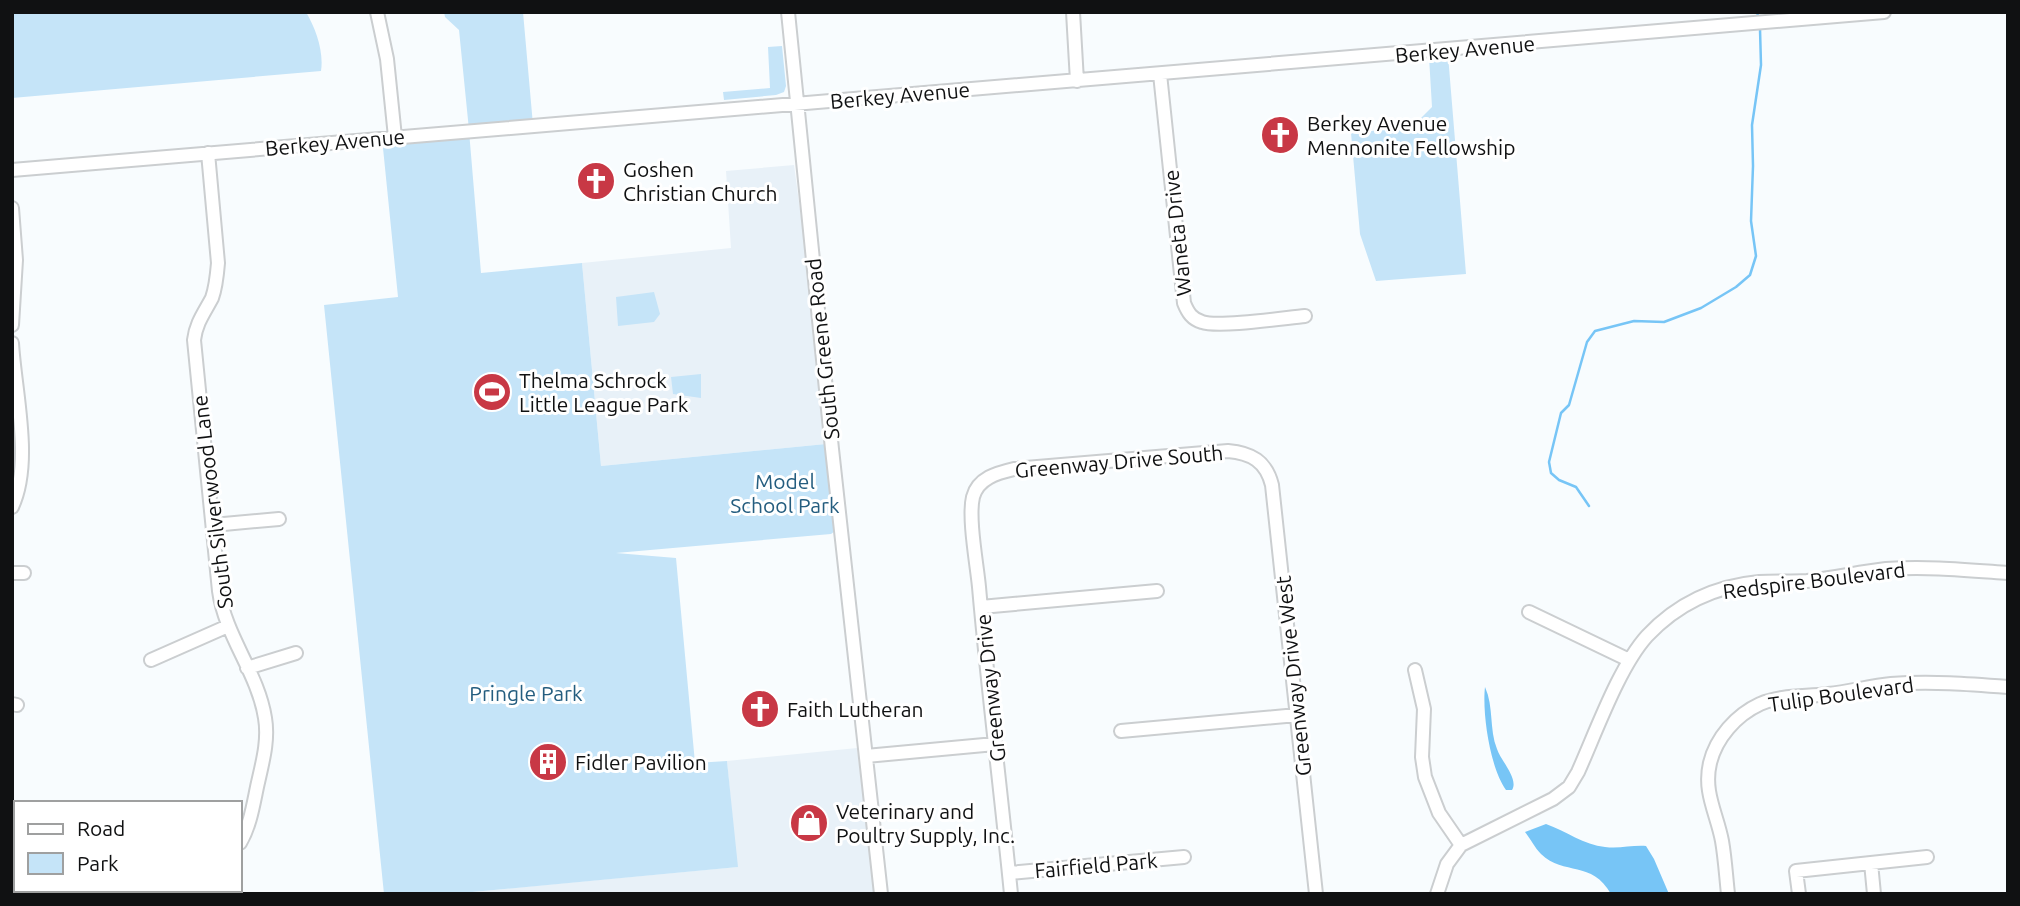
<svg xmlns="http://www.w3.org/2000/svg" width="2020" height="906" viewBox="0 0 2020 906" font-family="Ubuntu,sans-serif">
  <style>
    .built { fill: #e8f1f8 }
    .green { fill: #c5e4f8 }
    .water { fill: #77c5f6 }
    .lines { fill: none; stroke-linecap: round; stroke-linejoin: round }
    .stream { stroke: #77c5f6; stroke-width: 2.5 }
    .minor-casing { stroke: #cbced0; stroke-width: 16 }
    .minor { stroke: #fff; stroke-width: 12 }
    .labels { text-anchor: middle; dominant-baseline: central; stroke-width: 6; stroke-linejoin: round; paint-order: stroke }
    .street-label { font-size: 21px; fill: #101112; stroke: #fff }
    .poi-label { font-size: 21px; fill: #101112; stroke: #fff; text-anchor: start }
    .park-label { font-size: 21px; fill: #245d7f; stroke: #fff }
  </style>
  <rect width="100%" height="100%" fill="#f8fcfe"/>
  <path class="built" d="M794 165 803 232 826 444 601 466 582 263 731 248 726 171Z
    M857 748 875 894H451L737 867 727 761Z"/>
  <path class="green" d="M12 12H306C316 29 324 52 321 71L12 98Z
    M444 12H523L533 125 469 131 481 273 582 263 601 466 826 444 835 531 831 534 616 553 676 558 695 763 727 761 738 867 451 894H384L324 305 398 297 382 138 469 130 459 30 445 17Z
    M782 46 786 86 784 92 776 95 724 100 723 92 770 88 768 47Z
    M1448 55 1466 274 1376 281 1360 234 1351 133 1412 127 1432 107 1429 57Z
    M654 292 660 314 654 322 618 326 616 297Z
    M701 374V398L673 394 671 377Z"/>
  <path class="water" d="M1485 687C1494 707 1489 729 1497 749 1501 761 1519 779 1512 790H1506C1490 768 1482 713 1485 687Z
    M1546 824C1566 831 1584 845 1605 847 1619 849 1632 845 1646 846L1654 859 1669 894H1611C1592 860 1564 876 1541 854 1535 848 1530 838 1525 832Z"/>
  <g class="lines">
    <path class="stream" d="M1757 12 1758 16
      M1589 506 1576 487 1559 480 1551 473 1549 462 1561 413 1569 405 1587 342 1595 331 1634 321 1664 322 1701 308 1736 287 1750 275 1756 256 1751 221 1753 166 1752 125 1761 65 1760 29"/>
    <defs>
      <path id="minor" d="M377 12 387 59 395 137
        M788 12 832 449 881 894
        M1073 12 1077 81
        M1160 74 1184 303C1188 313 1192 319 1202 322 1218 328 1284 318 1305 316
        M208 153 218 263C217 275 216 287 212 298 204 313 196 323 194 340L219 591C225 636 258 673 265 718 269 741 262 764 257 787 253 806 250 826 240 843
        M12 170 1884 12
        M12 208 16 260 12 325
        M12 343C15 393 33 462 12 507
        M213 525 279 519
        M12 573H24
        M981 607 1157 591
        M1529 612 1629 660
        M151 660 228 626
        M247 668 296 653
        M1415 670 1424 709 1422 757 1425 777 1439 813 1461 845
        M12 704 17 705
        M1121 731 1297 715
        M866 756 995 744
        M12 829 16 826
        M12 860 16 864
        M1871 863 1874 894
        M1009 873 1184 857
        M186 894 190 890
        M1011 894C1001 792 988 690 979 587 977 565 968 518 973 497 978 478 997 473 1014 469L1228 451C1251 453 1266 461 1272 485L1316 894
        M1437 894 1447 864 1461 845 1553 799 1569 787 1578 772C1596 732 1619 667 1647 636 1677 604 1716 586 1759 582 1775 581 1791 582 1807 581 1834 578 1860 572 1886 569 1927 566 1967 570 2008 573
        M1728 894C1726 876 1725 858 1722 841 1717 814 1703 792 1710 763 1716 738 1736 715 1760 704 1781 695 1805 697 1828 694 1849 692 1870 686 1891 684 1930 681 1969 684 2008 687
        M1799 894 1796 871 1927 857"/>
    </defs>
    <use href="#minor" class="minor-casing"/>
    <use href="#minor" class="minor"/>
  </g>
  <defs>
    <symbol id="church-disc" viewBox="-11 -11 22 22"><circle r="9.5" fill="#c83845" stroke="#fff"/><path d="M-1.2-6h2.4v3.5h3.3v2.4h-3.3V6h-2.4V-.1h-3.3v-2.4h3.3Z" fill="#fff"/></symbol>
    <symbol id="stadium-disc" viewBox="-11 -11 22 22"><circle r="9.5" fill="#c83845" stroke="#fff"/><path d="M0-5a6.5 5 0 1 0 0 10a6.5 5 0 1 0 0-10ZM-3.5-1.8h7v3.6h-7Z" fill="#fff"/></symbol>
    <symbol id="building-disc" viewBox="-11 -11 22 22"><circle r="9.5" fill="#c83845" stroke="#fff"/><path d="M-4-6H4V6H1V3H-1V6H-4ZM-2.5-4.3h1.7v1.8h-1.7ZM.8-4.3h1.7v1.8H.8ZM-2.5-1h1.7V.8h-1.7ZM.8-1h1.7V.8H.8Z" fill="#fff"/></symbol>
    <symbol id="shop-disc" viewBox="-11 -11 22 22"><circle r="9.5" fill="#c83845" stroke="#fff"/><path d="M-5-2.5h2.3a2.7 3.5 0 0 1 5.4 0H5L5.5 6h-11ZM-1.5-2.5h3a1.5 2.3 0 0 0-3 0Z" fill="#fff"/></symbol>
  </defs>
  <g fill-rule="evenodd">
    <use href="#church-disc" x="1258" y="113" width="44" height="44"/>
    <use href="#church-disc" x="574" y="159" width="44" height="44"/>
    <use href="#stadium-disc" x="470" y="370" width="44" height="44"/>
    <use href="#church-disc" x="738" y="687" width="44" height="44"/>
    <use href="#building-disc" x="526" y="740" width="44" height="44"/>
    <use href="#shop-disc" x="787" y="801" width="44" height="44"/>
  </g>
  <g class="labels">
    <g class="street-label">
      <text transform="translate(1465 49) rotate(-5)">Berkey Avenue</text>
      <text transform="translate(900 95) rotate(-5)">Berkey Avenue</text>
      <text transform="translate(335 142) rotate(-5)">Berkey Avenue</text>
      <text transform="translate(1177 233) rotate(-96)">Waneta Drive</text>
      <text transform="translate(822 349) rotate(-96)">South Greene Road</text>
      <text transform="translate(1119 461) rotate(-5)">Greenway Drive South</text>
      <text transform="translate(212 502) rotate(-97)">South Silverwood Lane</text>
      <text transform="translate(1814 580) rotate(-7)">Redspire Boulevard</text>
      <text transform="translate(1293 676) rotate(-96)">Greenway Drive West</text>
      <text transform="translate(990 688) rotate(-96)">Greenway Drive</text>
      <text transform="translate(1841 694) rotate(-8)">Tulip Boulevard</text>
      <text transform="translate(1096 865) rotate(-5)">Fairfield Park</text>
    </g>
    <g class="poi-label">
      <text x="1307" y="123">Berkey Avenue<tspan x="1307" dy="24">Mennonite Fellowship</tspan></text>
      <text x="623" y="169">Goshen<tspan x="623" dy="24">Christian Church</tspan></text>
      <text x="519" y="380">Thelma Schrock<tspan x="519" dy="24">Little League Park</tspan></text>
      <text x="787" y="709">Faith Lutheran</text>
      <text x="575" y="762">Fidler Pavilion</text>
      <text x="836" y="811">Veterinary and<tspan x="836" dy="24">Poultry Supply, Inc.</tspan></text>
    </g>
    <g class="park-label">
      <text x="785" y="481">Model<tspan x="785" dy="24">School Park</tspan></text>
      <text x="526" y="693">Pringle Park</text>
    </g>
  </g>
  <rect width="2020" height="906" fill="none" stroke="#101112" stroke-width="28"/>
  <rect x="14" y="801" width="228" height="91" fill="#ffffff" stroke="#9fa0a0" stroke-width="2"/>
  <rect x="28" y="824" width="35" height="10" fill="#ffffff" stroke="#9fa0a0" stroke-width="2"/>
  <text x="77" y="836" font-size="21" fill="#101112">Road</text>
  <rect x="28" y="853" width="35" height="21" fill="#c5e4f8" stroke="#9fa0a0" stroke-width="2"/>
  <text x="77" y="871" font-size="21" fill="#101112">Park</text>
</svg>
